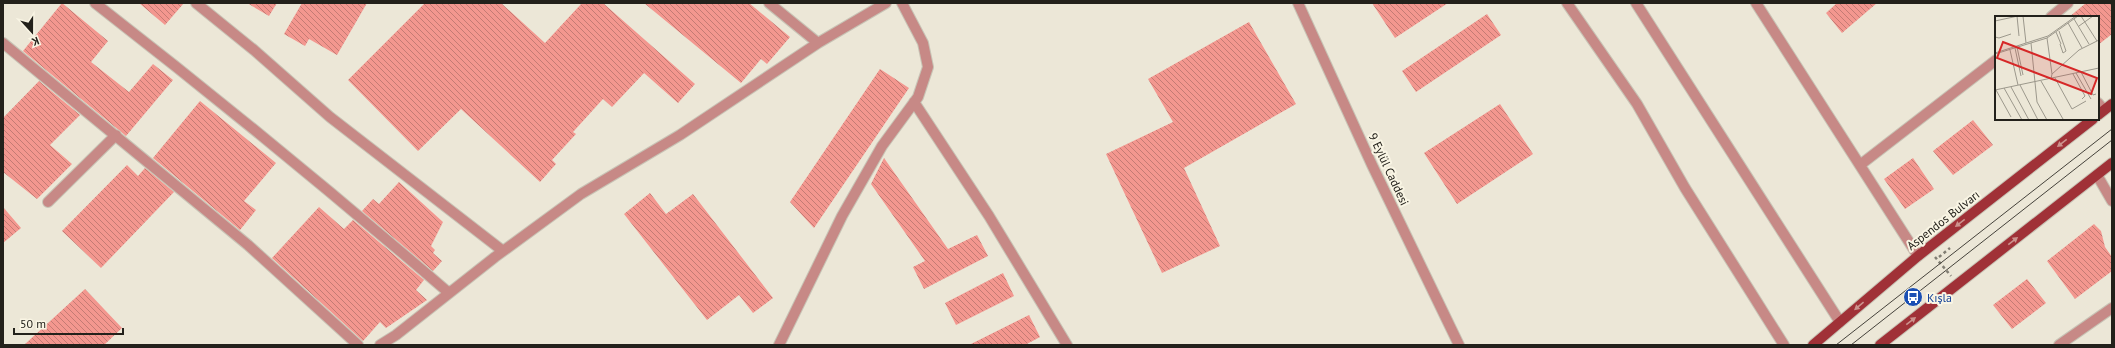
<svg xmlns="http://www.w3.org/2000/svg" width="2115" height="348" viewBox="0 0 2115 348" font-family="'PT Sans',sans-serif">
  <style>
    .building { fill: url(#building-back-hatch) }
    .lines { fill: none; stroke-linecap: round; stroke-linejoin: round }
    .minor-casing { stroke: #c8c3b5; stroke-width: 12 }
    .primary-casing { stroke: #c8c3b5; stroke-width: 12 }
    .path { stroke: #817e73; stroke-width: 2.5; stroke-dasharray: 3 3; stroke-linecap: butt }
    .minor { stroke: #c78986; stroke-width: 10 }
    .primary { stroke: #a03137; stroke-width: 10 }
    .tram { stroke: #45423b; stroke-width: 1 }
    .oneway { fill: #cc938e }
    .labels { text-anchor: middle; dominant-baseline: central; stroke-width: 4; stroke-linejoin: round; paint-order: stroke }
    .street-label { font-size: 12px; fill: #23211b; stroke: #f9f5e4 }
    .transit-label { font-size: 12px; fill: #164399; stroke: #f9f5e4; text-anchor: start }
    .inset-road { fill: none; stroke: #9c988c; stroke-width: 1 }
    .view { fill: #d62828; fill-opacity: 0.15; stroke: #d62828; stroke-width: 2 }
    .inset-edge { fill: none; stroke: #23211b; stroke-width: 2 }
  </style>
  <defs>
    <pattern id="building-back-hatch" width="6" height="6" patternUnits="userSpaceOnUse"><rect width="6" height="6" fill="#f3978f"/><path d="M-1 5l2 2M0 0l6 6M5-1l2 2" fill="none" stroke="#c47b74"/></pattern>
  </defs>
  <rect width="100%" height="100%" fill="#ece7d7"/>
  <path class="building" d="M62 3 108 41 91 62 129 92 153 64 173 80 126 136 23 51Z
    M139 3H184L165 25Z
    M247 3H277L269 16Z
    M302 3H367L337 55 309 39 305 46 284 34Z
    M425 3H501L545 43 582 3H603L695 84 678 103 644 73 612 107 603 99 573 132 576 134 552 160 556 164 540 182 461 109 418 151 348 80Z
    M644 3H749L790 37 767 64 761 59 741 83Z
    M1372 3H1448L1395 38Z
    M1837 3H1877L1842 33 1826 13Z
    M2086 3H2112V34L2098 45V17H2069Z
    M1487 14 1501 35 1416 92 1402 71Z
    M1249 22 1296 104 1184 168 1220 246 1162 273 1106 154 1173 122 1148 79Z
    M880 69 909 88 814 228 790 202Z
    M39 81 80 115 50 145 72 164 37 199 3 172V118Z
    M200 101 276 163 244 201 256 210 240 230 153 158Z
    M1500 104 1533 154 1457 204 1424 153Z
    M1973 120 1993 145 1953 175 1933 151Z
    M884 158 948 249 977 235 988 256 924 289 913 267 925 261 871 184Z
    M1913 158 1934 189 1905 209 1884 179Z
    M127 165 138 176 145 168 174 192 101 268 62 231Z
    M399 182 443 222 431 246 435 250 433 253 442 261 433 271 362 211 373 199 379 204Z
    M650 193 666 214 693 194 773 298 753 313 739 295 707 320 624 214Z
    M3 207 21 228 3 243Z
    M319 207 344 229 353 220 424 280 416 290 427 300 386 328 380 322 363 341 272 258Z
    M2094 224 2101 231 2105 247 2112 257V271L2075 299 2047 261Z
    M1003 273 1014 296 956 325 945 303Z
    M2027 279 2046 303 2012 329 1993 305Z
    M85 289 122 328 104 345H24Z
    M1029 315 1040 337 1025 345H969Z"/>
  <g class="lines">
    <defs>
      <path id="minor" d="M95 3C216 97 333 193 449 293
        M196 3 254 50 330 117 503 251
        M769 3 818 43
        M1298 3 1372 165 1459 345
        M1567 3 1637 104 1685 188 1784 345
        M1636 3 1840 322
        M1756 3 1918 256
        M2051 17 2068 3
        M3 43 248 245 358 345
        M914 102 989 216 1067 345
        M2098 103 2104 110
        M1860 165 1996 60
        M2097 175 2112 201
        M48 202 116 135
        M380 345 396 335 495 257 581 194 680 135 818 43 886 3
        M779 345 842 216 882 146 918 97 928 67 923 43 902 3
        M2059 345 2112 308"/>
      <path id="primary" d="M2098 115 2112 104
        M1813 345 1918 256 2093 119
        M1880 345 2112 163"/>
    </defs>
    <use href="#minor" class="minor-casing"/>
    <use href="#primary" class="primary-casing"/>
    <path class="path" d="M1935 257 1951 276
      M1939 257 1950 248"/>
    <use href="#minor" class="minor"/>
    <use href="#primary" class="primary"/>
    <path class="tram" d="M1836 345 2112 129
      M1851 345 2112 140"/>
  </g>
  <defs><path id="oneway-solid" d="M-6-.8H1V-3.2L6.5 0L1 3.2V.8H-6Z"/></defs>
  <g class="oneway">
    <use href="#oneway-solid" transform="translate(2062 143) rotate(142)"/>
    <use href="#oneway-solid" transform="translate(1960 223) rotate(142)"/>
    <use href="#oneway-solid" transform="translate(2013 241) rotate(-38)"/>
    <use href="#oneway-solid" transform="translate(1859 306) rotate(140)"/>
    <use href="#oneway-solid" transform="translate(1911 321) rotate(-38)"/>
  </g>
  <defs>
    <symbol id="bus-disc" viewBox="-11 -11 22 22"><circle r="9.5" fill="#1a4fb4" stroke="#f9f5e4"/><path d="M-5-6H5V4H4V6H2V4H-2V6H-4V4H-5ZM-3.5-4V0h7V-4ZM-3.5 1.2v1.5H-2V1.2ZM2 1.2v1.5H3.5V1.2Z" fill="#fff"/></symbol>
  </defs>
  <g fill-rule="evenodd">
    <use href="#bus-disc" x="1902" y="286" width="22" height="22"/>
  </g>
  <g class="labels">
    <g class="street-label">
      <text transform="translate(1389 169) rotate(65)">9 Eylül Caddesi</text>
      <text transform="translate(1943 220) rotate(-38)">Aspendos Bulvarı</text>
    </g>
    <g class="transit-label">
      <text x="1927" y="297">Kışla</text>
    </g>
  </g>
  <g transform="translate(1995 16)">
    <rect width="104" height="104" fill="#ece7d7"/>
    <path class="inset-road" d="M22 0 24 20M28 0 31 27M86 0 102 25M79 3 94 28M0 5 23 0M73 7 87 32M84 10 98 0M64 15 71 35 68 37 65 28M61 16 66 28M0 17V21L4 22 16 18M52 22 57 58M36 27 42 86 52 104M22 31 28 59M20 32 26 60M15 34 23 69M0 37 53 20 81 0M0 38 52 22 83 0M86 56 98 79 101 78M81 57 96 83M78 58 90 80 87 83M60 62 77 93 91 85M56 63 57 58 84 34 104 24M46 65 68 103M25 69 43 104M16 71 34 104M9 72 27 104M0 74 104 52M1 74 16 101"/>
    <path class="view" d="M8 26 102 62 96 78 2 42Z"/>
    <rect width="104" height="104" class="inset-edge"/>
  </g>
  <rect width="2115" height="348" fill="none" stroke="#23211b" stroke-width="8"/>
  <g transform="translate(32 32) rotate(159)" stroke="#f9f5e4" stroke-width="3" paint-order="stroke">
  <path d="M0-3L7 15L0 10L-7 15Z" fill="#23211b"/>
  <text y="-6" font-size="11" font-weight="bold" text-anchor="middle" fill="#23211b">K</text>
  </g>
  <path d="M14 328v6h109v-6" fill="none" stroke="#23211b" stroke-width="2"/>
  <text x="20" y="328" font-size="12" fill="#23211b" stroke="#f9f5e4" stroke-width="3" paint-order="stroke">50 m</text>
</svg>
